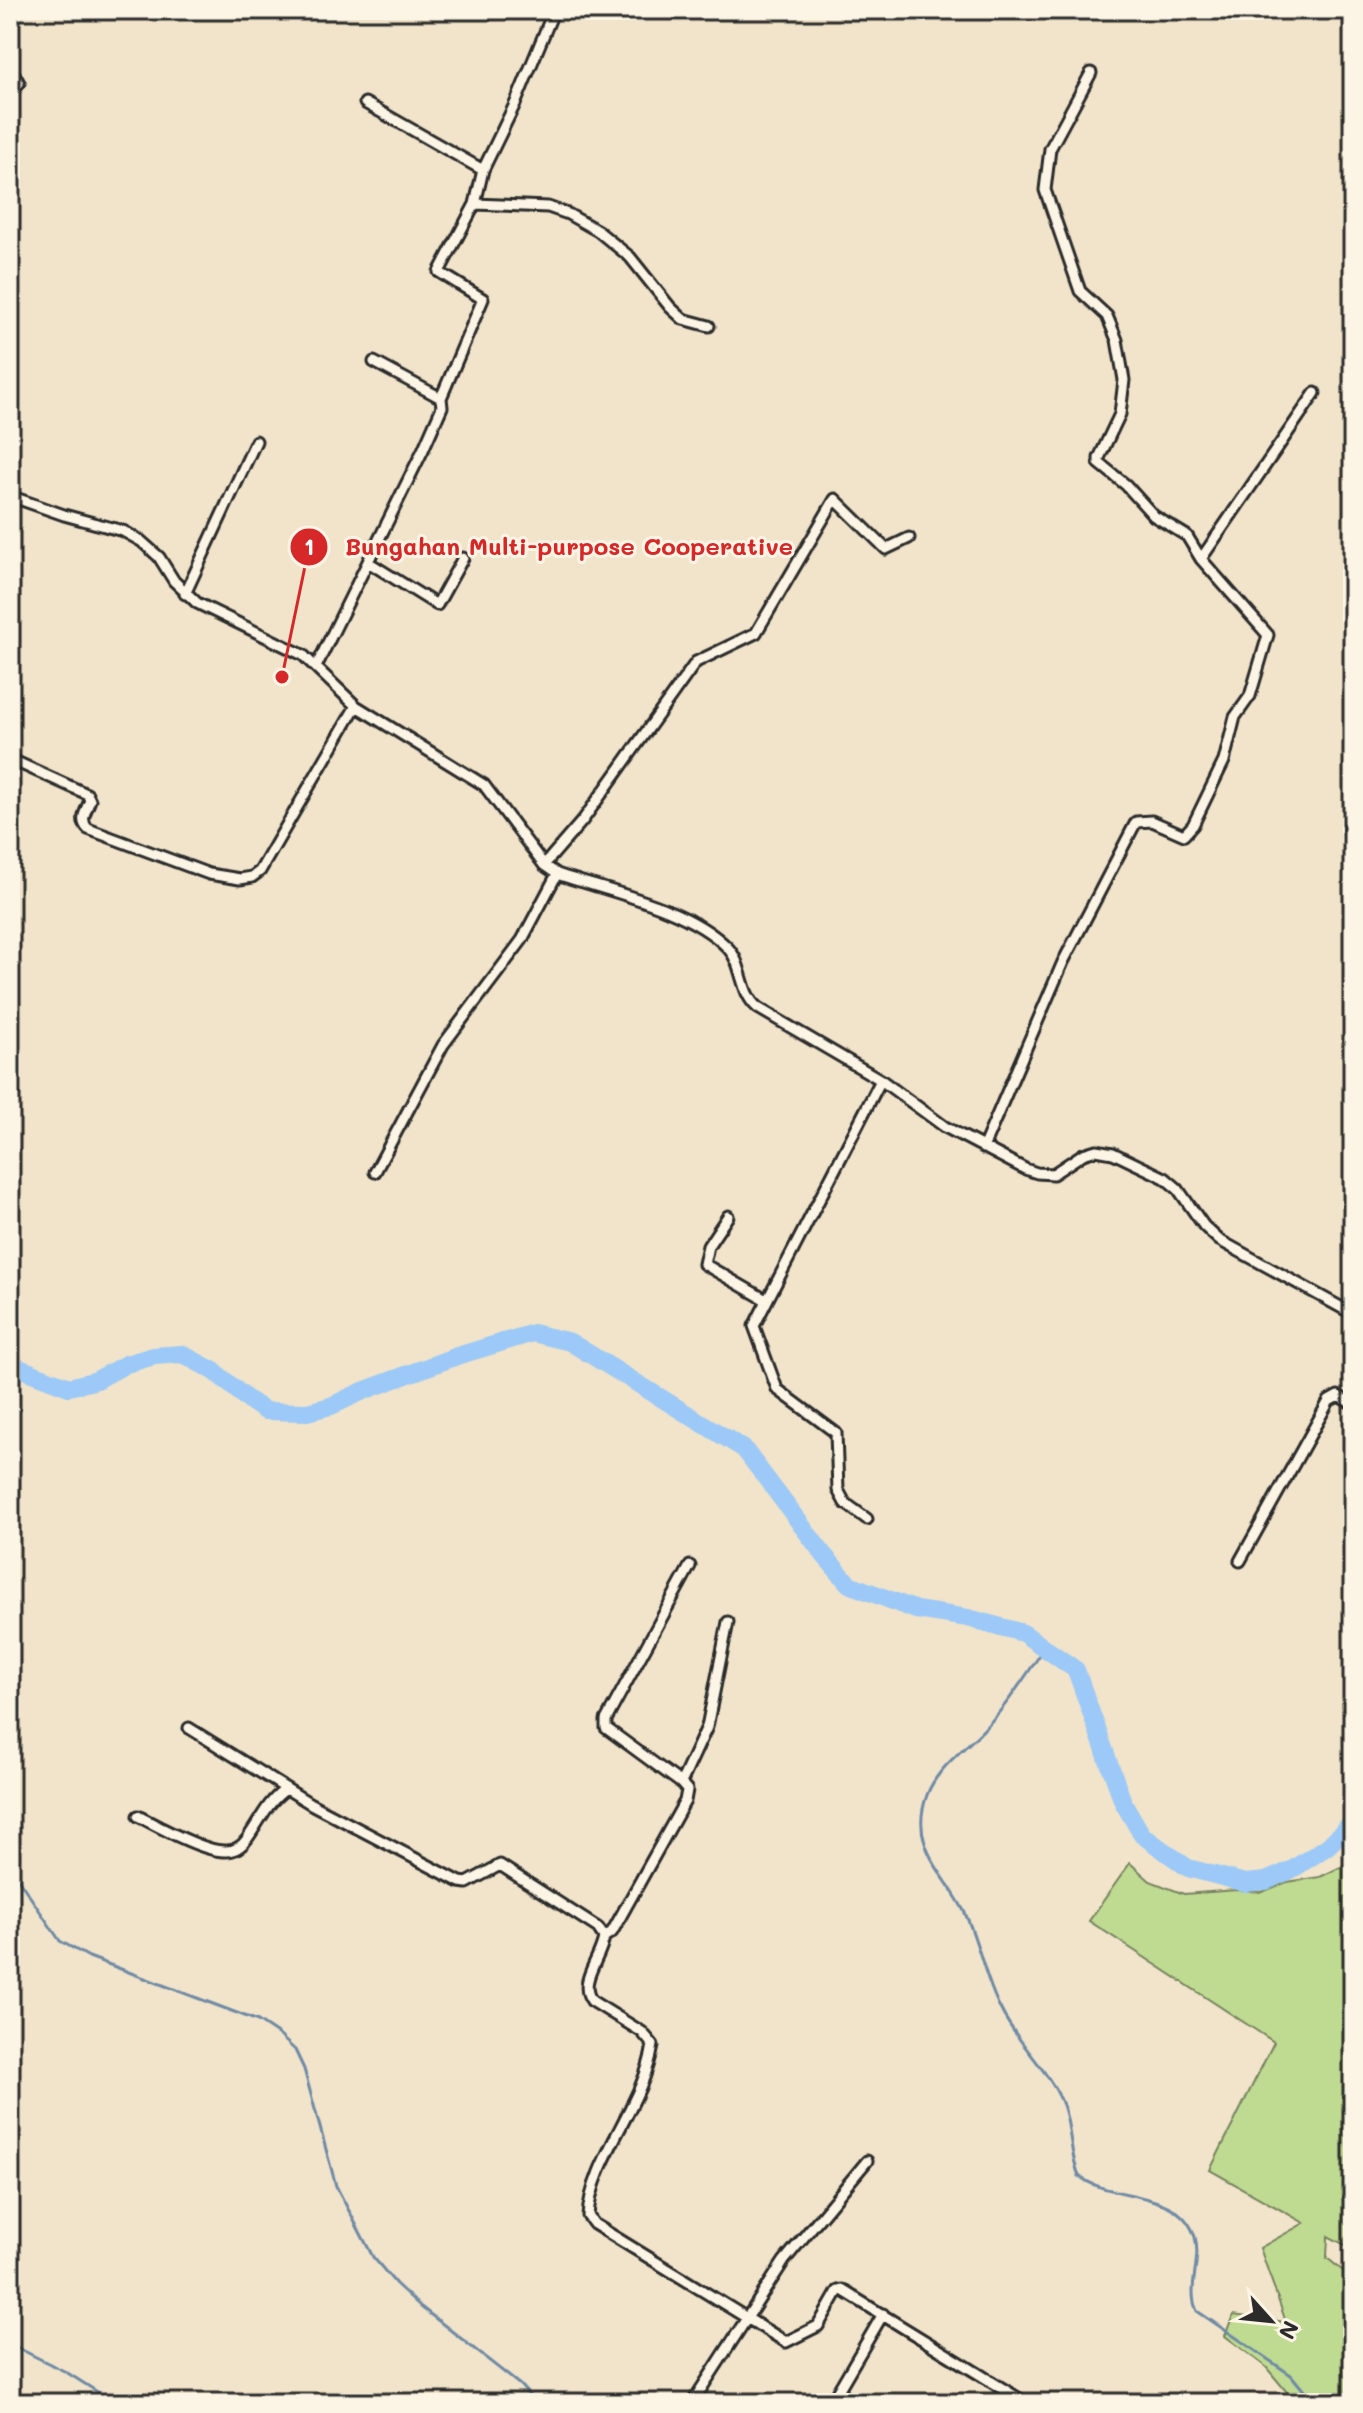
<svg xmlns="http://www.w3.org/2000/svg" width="1363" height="2413" viewBox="0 0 1363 2413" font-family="Mali,sans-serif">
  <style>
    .green { fill: #bfda91; stroke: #75825e; stroke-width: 2 }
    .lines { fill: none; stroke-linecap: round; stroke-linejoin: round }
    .stream { stroke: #6f8aa5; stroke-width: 3 }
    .river { stroke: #9cc9f7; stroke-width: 18 }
    .street-casing { stroke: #2b2b2b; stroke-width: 15 }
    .street { stroke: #fcf5e5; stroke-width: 9 }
    .leader { fill: none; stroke: #d62828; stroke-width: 3 }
    .callout-dot { fill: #d62828; stroke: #fcf5e5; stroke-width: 3 }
    .mark-label { font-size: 24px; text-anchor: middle; font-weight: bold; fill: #fff }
    .callout-label { font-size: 24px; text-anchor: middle; font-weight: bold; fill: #d62828; stroke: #fcf5e5; stroke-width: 6; stroke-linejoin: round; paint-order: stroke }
  </style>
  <rect width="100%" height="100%" fill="#f1e4ca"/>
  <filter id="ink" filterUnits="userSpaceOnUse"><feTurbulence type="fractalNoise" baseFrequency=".0125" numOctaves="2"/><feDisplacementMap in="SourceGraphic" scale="16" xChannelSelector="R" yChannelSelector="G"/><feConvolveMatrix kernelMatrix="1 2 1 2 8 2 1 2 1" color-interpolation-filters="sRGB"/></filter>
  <g filter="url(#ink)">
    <path class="green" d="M1353 1861V2249L1328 2236 1327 2258 1347 2274 1353 2271V2360L1350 2363 1353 2366V2403H1296L1266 2367 1225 2336 1233 2315 1286 2322 1260 2248 1304 2223 1210 2170 1274 2042 1089 1921 1130 1863 1150 1881 1184 1894 1236 1890 1262 1892 1287 1882 1320 1877Z"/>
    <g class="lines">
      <path class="stream" d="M1044 1649C1026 1675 1008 1704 986 1727 966 1749 938 1766 927 1795 908 1845 944 1872 964 1911 979 1942 984 1977 1000 2008 1015 2040 1042 2063 1058 2094 1072 2119 1068 2149 1079 2176 1111 2202 1179 2187 1195 2237 1202 2261 1186 2290 1197 2311L1291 2375 1314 2403
        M10 1867 60 1941 89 1957 258 2021 279 2035 295 2050 304 2069 336 2186 373 2257 396 2284 421 2307 520 2385 536 2403
        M10 2344 66 2372 115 2403"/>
      <path class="river" d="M10 1360 19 1368 69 1387 97 1380 126 1364 154 1356 182 1354 214 1371 247 1399 265 1411 307 1412 331 1406 363 1391 457 1356 533 1333 570 1342 744 1449 824 1555 849 1584 916 1610 968 1618 1023 1633 1076 1670 1123 1802 1142 1835 1188 1868 1245 1883 1266 1881 1293 1869 1328 1846 1353 1821"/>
      <defs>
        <path id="street" d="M10 67 19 83 10 96
          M365 103 483 170
          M475 204 548 207 568 214 598 231 630 257 670 307 683 319 709 326
          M374 362 441 398
          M10 496 64 515 123 531 141 541 159 557 174 581 197 603 303 655 356 706 484 785 544 865 557 874C610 892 688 907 728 948 744 965 739 992 758 1008L881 1080 945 1127 1025 1169 1037 1173 1053 1174 1083 1154 1096 1150 1113 1153 1165 1178 1178 1189 1204 1226 1219 1240 1353 1314
          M1201 559 1315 393
          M368 562 437 605 463 558
          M185 594 256 441
          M316 667 423 450 442 407 441 398 483 299 439 272 475 204 483 170 516 102 554 10
          M10 759 87 794 90 800C86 811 79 820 88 829L209 874 240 879 252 877 260 871 356 706
          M544 865 583 820 696 662 756 633 835 499 886 549 909 538
          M983 1148 1063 962 1136 822 1152 821 1184 835 1193 825 1224 761 1235 717 1250 696 1268 635 1201 559 1187 536 1154 516 1126 485 1099 463V458L1120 414 1124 380 1117 340 1107 316 1080 291 1045 190 1050 149 1091 73
          M375 1172 443 1045 522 940 557 874
          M728 1216 708 1246 704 1264 766 1300
          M867 1519 845 1503 838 1490 836 1433 777 1389 754 1326 881 1080
          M1240 1561 1329 1401 1338 1396 1353 1404
          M189 1728 311 1804 460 1882 467 1883 500 1865 598 1928 604 1937C601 1959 577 1982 592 2001L642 2032 653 2045C644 2104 591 2160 588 2216L594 2224 786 2342 818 2326 838 2291 842 2290 1026 2403
          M681 1783 707 1727 728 1622
          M138 1816C157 1826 206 1853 226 1851 235 1851 242 1846 247 1839 260 1821 267 1802 286 1789
          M604 1937 612 1932 685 1801 687 1790 681 1783 606 1728V1720L690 1566
          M832 2401 883 2314
          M692 2403 784 2261 867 2161"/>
      </defs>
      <use href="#street" class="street-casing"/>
      <use href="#street" class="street"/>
    </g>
  </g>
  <path class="leader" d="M282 677L309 547"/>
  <g class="callout-dot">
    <circle cx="282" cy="677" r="8"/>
    <circle cx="309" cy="547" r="20"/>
  </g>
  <g class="mark-label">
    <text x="309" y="555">1</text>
  </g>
  <g class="callout-label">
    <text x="569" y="555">Bungahan Multi-purpose Cooperative</text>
  </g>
  <rect width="1363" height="2413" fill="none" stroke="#fcf5e5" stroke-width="40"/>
  <rect x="20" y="20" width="1323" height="2373" fill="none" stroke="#2b2b2b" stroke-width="3" filter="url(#ink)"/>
  <g transform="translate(1271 2321) rotate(117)" stroke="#fcf5e5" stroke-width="6" paint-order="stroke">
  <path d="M0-6L14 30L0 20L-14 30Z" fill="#2b2b2b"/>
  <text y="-12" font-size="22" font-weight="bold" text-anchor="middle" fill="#2b2b2b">N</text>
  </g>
</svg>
